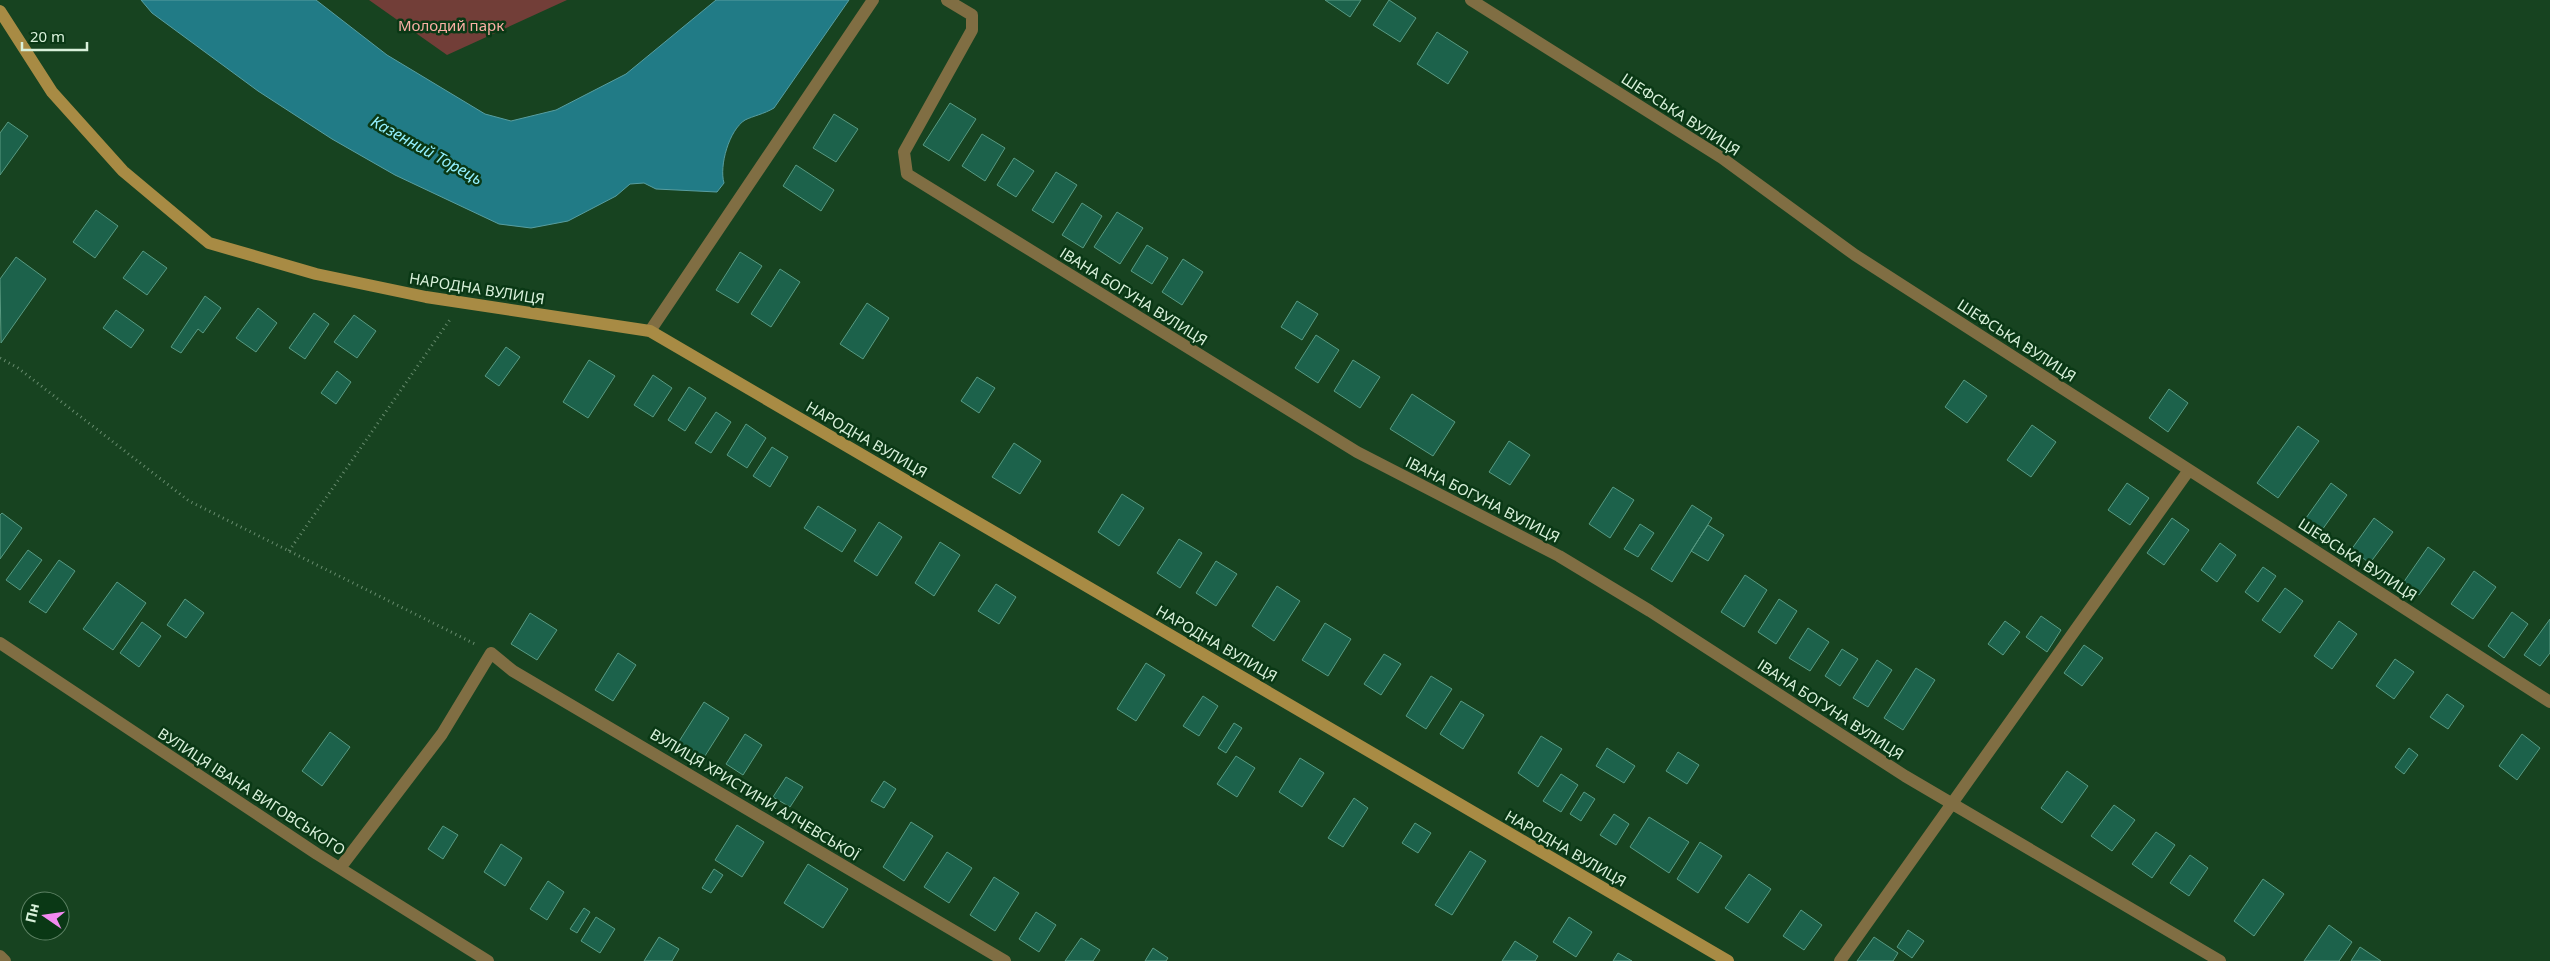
<svg xmlns="http://www.w3.org/2000/svg" width="2550" height="961" viewBox="0 0 2550 961" font-family="'Noto Sans',sans-serif">
  <style>
    .green { fill: #723e38 }
    .water { fill: #217b86; stroke: #589ea0 }
    .building { fill: #1c624b; stroke: #589a82 }
    .lines { fill: none; stroke-linecap: round; stroke-linejoin: round }
    .path { stroke: #688c6e; stroke-width: 3; stroke-dasharray: 1 4; stroke-linecap: butt }
    .street { stroke: #806e43; stroke-width: 12 }
    .secondary { stroke: #a88b44; stroke-width: 12 }
    .labels { text-anchor: middle; dominant-baseline: central; stroke-width: 5; stroke-linejoin: round; paint-order: stroke }
    .park-label { font-size: 15px; fill: #faafa5; stroke: #0a3815 }
    .street-label { font-size: 15px; fill: #d9f1db; stroke: #0a3815 }
    .water-label { font-size: 16px; font-style: italic; fill: #94f0fe; stroke: #0a3815 }
  </style>
  <rect width="100%" height="100%" fill="#174320"/>
  <path class="green" d="M369 0H567L447 55Z"/>
  <path class="water" d="M141 0H316L387 55 485 114 511 121 556 110 626 74 716 0H849L774 108C764 114 753 116 745 120 729 130 719 166 724 183L717 192 656 189 644 183 630 184 616 196 568 221 531 228 499 224 395 175 332 139 258 91 152 13Z"/>
  <path class="building" d="M1325 0H1361L1350 17Z
    M1389 0 1416 18 1400 42 1373 25Z
    M1437 32 1468 52 1448 84 1417 64Z
    M950 103 976 119 949 161 923 145Z
    M834 114 858 129 836 162 813 148Z
    M8 122 28 136 0 175V133Z
    M982 134 1005 148 985 181 962 166Z
    M1014 158 1034 171 1016 197 997 185Z
    M796 165 834 190 821 211 783 186Z
    M1056 172 1077 185 1053 223 1032 210Z
    M1082 203 1102 216 1083 248 1062 235Z
    M96 210 118 226 95 258 73 242Z
    M1117 212 1143 228 1120 264 1094 247Z
    M1147 245 1168 258 1152 284 1131 271Z
    M143 251 167 268 147 295 123 278Z
    M740 252 762 266 738 303 716 290Z
    M16 257 46 279 1 343 0 279Z
    M1183 259 1203 272 1182 305 1162 292Z
    M780 269 800 282 771 327 751 314Z
    M205 296 221 308 203 333 198 329 181 353 171 347Z
    M1297 301 1318 314 1302 340 1281 327Z
    M867 303 889 318 863 359 840 344Z
    M258 308 277 323 256 352 236 338Z
    M116 310 144 330 131 348 103 328Z
    M314 313 329 324 305 359 289 348Z
    M354 315 376 331 357 358 334 342Z
    M1316 335 1339 350 1318 383 1295 368Z
    M506 347 520 357 499 386 485 376Z
    M589 360 615 376 588 418 563 402Z
    M1353 360 1380 377 1360 408 1334 391Z
    M337 371 351 382 336 404 321 393Z
    M653 375 672 388 653 417 634 405Z
    M977 377 995 388 979 413 961 401Z
    M1964 380 1987 396 1967 423 1945 407Z
    M689 387 706 398 685 431 668 420Z
    M2169 389 2188 403 2168 432 2149 418Z
    M1412 394 1455 422 1433 456 1390 429Z
    M716 412 731 422 711 453 695 443Z
    M746 424 766 438 747 468 727 455Z
    M2032 425 2056 442 2031 477 2007 460Z
    M2298 426 2319 441 2278 498 2257 483Z
    M1509 441 1530 455 1510 485 1489 472Z
    M1014 443 1041 461 1020 494 992 477Z
    M772 447 788 457 770 487 753 476Z
    M2127 483 2149 498 2130 525 2108 510Z
    M2331 483 2347 495 2322 530 2306 518Z
    M1613 487 1634 500 1610 538 1589 524Z
    M1122 494 1144 508 1119 546 1098 532Z
    M1692 505 1712 518 1672 582 1651 569Z
    M818 506 856 530 842 552 804 528Z
    M2 513 22 528 0 559V515Z
    M2172 518 2189 530 2164 565 2147 553Z
    M2374 518 2393 532 2370 563 2351 550Z
    M879 522 902 537 877 576 854 561Z
    M1640 524 1654 533 1638 557 1624 549Z
    M1708 525 1724 535 1708 561 1691 551Z
    M1179 539 1202 553 1180 588 1157 573Z
    M940 542 960 555 934 596 915 583Z
    M2220 543 2236 555 2217 582 2201 570Z
    M2428 547 2445 559 2419 595 2403 583Z
    M28 550 42 560 20 590 6 580Z
    M59 560 75 571 46 613 29 602Z
    M1216 561 1237 574 1216 606 1196 593Z
    M2263 567 2276 576 2258 602 2245 592Z
    M2474 571 2496 587 2473 619 2451 604Z
    M1745 575 1767 590 1744 627 1721 612Z
    M117 582 146 603 113 650 83 629Z
    M996 584 1016 597 999 624 978 611Z
    M1277 586 1300 601 1274 641 1252 626Z
    M2285 588 2303 601 2280 633 2262 620Z
    M185 599 204 613 186 638 167 625Z
    M1779 599 1797 611 1776 644 1758 632Z
    M2512 612 2528 624 2504 658 2488 646Z
    M530 613 557 630 537 660 511 644Z
    M2041 616 2061 630 2047 652 2026 637Z
    M2550 619V653L2540 666 2524 655Z
    M2005 621 2020 632 2003 655 1988 644Z
    M2339 621 2357 634 2332 669 2314 656Z
    M142 622 161 636 139 667 120 653Z
    M1325 623 1351 639 1328 676 1302 660Z
    M1808 628 1829 642 1810 671 1789 658Z
    M2084 645 2103 658 2082 686 2064 673Z
    M1842 649 1858 659 1840 686 1825 676Z
    M618 653 636 665 613 701 595 690Z
    M1384 654 1401 664 1381 695 1364 684Z
    M2395 659 2414 672 2394 699 2376 686Z
    M1877 660 1892 670 1868 707 1853 698Z
    M1146 663 1165 675 1136 721 1117 709Z
    M1916 668 1935 680 1903 730 1884 718Z
    M1431 676 1452 689 1426 729 1406 716Z
    M2447 694 2464 706 2448 729 2430 717Z
    M1203 696 1218 706 1199 736 1183 726Z
    M1461 701 1484 715 1463 749 1440 734Z
    M704 702 729 718 703 759 678 743Z
    M1234 723 1242 728 1226 753 1218 748Z
    M330 732 350 747 322 786 302 771Z
    M745 734 762 745 743 775 726 764Z
    M2522 734 2540 748 2517 780 2499 766Z
    M1541 736 1562 749 1538 787 1518 773Z
    M1607 748 1635 766 1624 783 1596 766Z
    M2409 748 2418 755 2404 774 2395 767Z
    M1678 752 1699 765 1687 784 1666 771Z
    M1236 756 1255 768 1237 797 1217 784Z
    M1300 758 1324 773 1302 807 1279 792Z
    M2067 771 2088 786 2062 823 2041 808Z
    M1561 774 1578 785 1561 812 1543 801Z
    M786 777 803 787 790 807 773 797Z
    M884 781 896 789 884 808 871 801Z
    M1584 792 1595 799 1581 821 1570 814Z
    M1354 798 1368 808 1343 847 1328 838Z
    M2114 805 2135 820 2112 851 2091 836Z
    M1614 814 1629 824 1616 845 1600 835Z
    M1649 817 1689 842 1669 873 1630 847Z
    M911 822 933 836 904 881 883 867Z
    M1415 823 1431 833 1418 853 1402 843Z
    M737 825 764 842 742 877 715 860Z
    M443 826 458 835 443 859 428 849Z
    M2156 832 2175 845 2152 878 2132 864Z
    M1700 842 1722 856 1698 893 1677 879Z
    M501 844 522 858 505 886 484 872Z
    M1470 851 1486 861 1452 915 1435 905Z
    M947 852 972 868 949 903 924 887Z
    M2190 855 2208 868 2189 896 2170 883Z
    M808 864 848 889 823 928 784 903Z
    M714 869 723 875 711 893 702 888Z
    M1749 874 1771 889 1748 923 1725 908Z
    M994 877 1019 893 995 931 970 915Z
    M2263 879 2284 894 2254 936 2234 921Z
    M548 881 564 892 547 920 530 909Z
    M584 908 590 912 577 933 570 929Z
    M1801 910 1822 925 1804 950 1783 936Z
    M1036 912 1056 925 1039 952 1019 939Z
    M596 917 615 929 600 953 581 941Z
    M1569 917 1592 932 1576 957 1553 942Z
    M2329 925 2352 942 2339 961H2304Z
    M1908 930 1924 941 1912 958 1897 947Z
    M659 937 679 949 672 961H644Z
    M1874 937 1898 953 1893 961H1857Z
    M1081 938 1100 950 1093 961H1065Z
    M1515 941 1538 956 1535 961H1502Z
    M2360 947 2381 961H2351Z
    M1153 948 1168 958 1166 961H1145Z
    M1618 953 1632 961H1613Z"/>
  <g class="lines">
    <path class="path" d="M0 358 18 368 189 501 477 645
      M289 551 451 318"/>
    <path class="street" d="M947 0 972 15V30L904 152 907 174 1357 452 1559 556 1650 611 1905 776 2220 961
      M1471 0 1722 158 1855 255 2550 702
      M650 331 873 0
      M0 643 317 854 488 961
      M340 868 442 734 491 653 513 671 1005 961
      M0 956 5 961
      M1840 961 2189 470"/>
    <path class="secondary" d="M0 11 52 92 123 171 209 243 316 274 426 297 650 331 1728 961"/>
  </g>
  <g class="labels">
    <g class="park-label">
      <text x="451" y="25">Молодий парк</text>
    </g>
    <g class="street-label">
      <text transform="translate(1681 114) rotate(33)">ШЕФСЬКА ВУЛИЦЯ</text>
      <text transform="translate(477 288) rotate(9)">НАРОДНА ВУЛИЦЯ</text>
      <text transform="translate(1134 296) rotate(32)">ІВАНА БОГУНА ВУЛИЦЯ</text>
      <text transform="translate(2017 340) rotate(33)">ШЕФСЬКА ВУЛИЦЯ</text>
      <text transform="translate(867 439) rotate(30)">НАРОДНА ВУЛИЦЯ</text>
      <text transform="translate(1483 499) rotate(27)">ІВАНА БОГУНА ВУЛИЦЯ</text>
      <text transform="translate(2358 559) rotate(33)">ШЕФСЬКА ВУЛИЦЯ</text>
      <text transform="translate(1217 643) rotate(30)">НАРОДНА ВУЛИЦЯ</text>
      <text transform="translate(1831 709) rotate(33)">ІВАНА БОГУНА ВУЛИЦЯ</text>
      <text transform="translate(252 791) rotate(33)">ВУЛИЦЯ ІВАНА ВИГОВСЬКОГО</text>
      <text transform="translate(755 794) rotate(31)">ВУЛИЦЯ ХРИСТИНИ АЛЧЕВСЬКОЇ</text>
      <text transform="translate(1566 848) rotate(30)">НАРОДНА ВУЛИЦЯ</text>
    </g>
    <g class="water-label">
      <text transform="translate(427 150) rotate(29)">Казенний Торець</text>
    </g>
  </g>
  <g transform="translate(45 916) rotate(283)"><circle r="24" fill="#0a3815" stroke="#5d8264"/>
  <path d="M0-4L9 19L0 12L-9 19Z" fill="#f38af1"/>
  <text y="-8" font-size="14" font-weight="bold" text-anchor="middle" fill="#d9f1db">Пн</text>
  </g>
  <path d="M22 42v8h65v-8" fill="none" stroke="#d9f1db" stroke-width="2.5"/>
  <text x="30" y="42" font-size="15" fill="#d9f1db" stroke="#0a3815" stroke-width="4" paint-order="stroke">20 m</text>
</svg>
